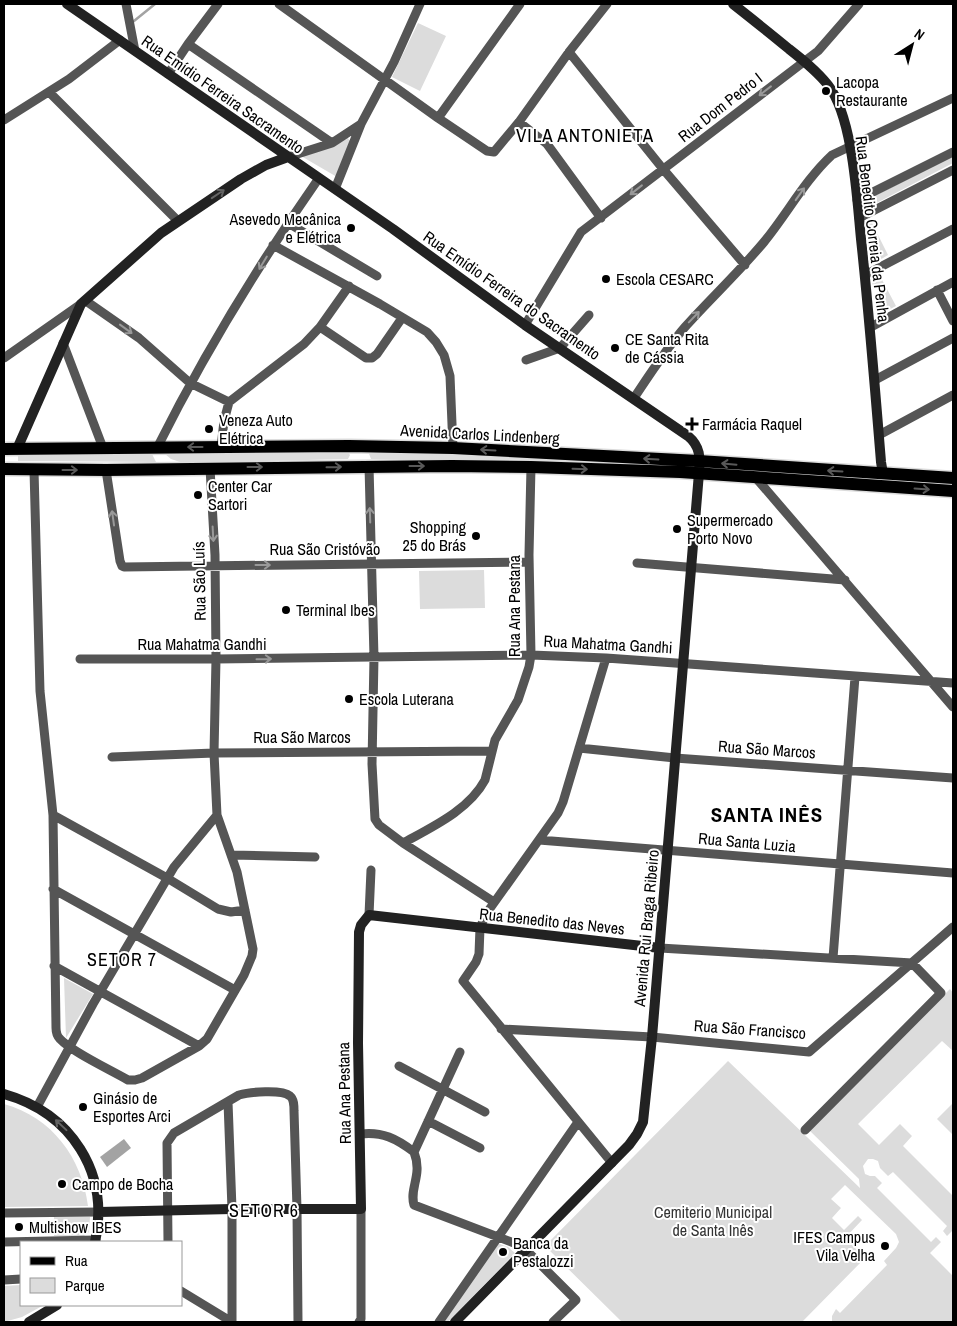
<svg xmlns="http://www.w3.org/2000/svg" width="957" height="1326" viewBox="0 0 957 1326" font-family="'Archivo Narrow',sans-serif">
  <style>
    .green { fill: #dcdcdc }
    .water { fill: #a3a3a3 }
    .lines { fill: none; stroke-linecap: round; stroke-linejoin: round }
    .stream { stroke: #a3a3a3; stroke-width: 2.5 }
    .primary-casing { stroke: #dbdbdb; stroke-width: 15 }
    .street { stroke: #555; stroke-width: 9 }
    .secondary { stroke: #222; stroke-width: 10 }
    .primary { stroke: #000; stroke-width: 12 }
    .oneway { stroke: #999 }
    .oneway2 { stroke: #646464 }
    .oneway3 { stroke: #595959 }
    .poi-dot { fill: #000; stroke: #fff; stroke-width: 2 }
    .labels { text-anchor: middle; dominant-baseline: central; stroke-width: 4; stroke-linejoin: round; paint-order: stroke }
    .poi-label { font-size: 16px; fill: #000; stroke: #fff; text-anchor: start }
    .street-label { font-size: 16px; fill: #000; stroke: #fff }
    .park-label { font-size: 16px; fill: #333; stroke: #fff }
    .neighbourhood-label { font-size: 18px; letter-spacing: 1px; fill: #000; stroke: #fff }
    .quarter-label { font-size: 19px; letter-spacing: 1px; fill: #000; stroke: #fff }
    .district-label { font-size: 21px; font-weight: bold; letter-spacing: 1px; fill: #000; stroke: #fff }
  </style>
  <rect width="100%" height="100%" fill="#fff"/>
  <path class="green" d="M418 23 446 36 420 91 392 77Z
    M347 137 352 143 337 177 301 156Z
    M953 156V163L869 207 864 206 865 201Z
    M869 217 888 255 873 264 870 262 866 222Z
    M879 274 896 306 879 315 876 312 875 300 884 299 883 288 873 289 872 279Z
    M347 451 350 455 348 459 183 463 171 459 165 454Z
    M368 451 593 457V460L371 459Z
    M152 454 156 462 18 461V455Z
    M484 570 485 608 420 609 419 571Z
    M64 978 93 994 66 1038Z
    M950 989 953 993V1051L942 1041 858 1124 879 1145 900 1124 912 1136 903 1146 953 1196V1230L947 1236 943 1231 947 1226 893 1172 888 1176 880 1168 878 1161 873 1159H868L863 1166 865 1174 870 1176H875L882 1183 877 1188 931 1242 936 1237 941 1242 930 1253 953 1276V1322H832V1316L836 1309 840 1313 887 1265 884 1261 896 1248 899 1242 896 1234 845 1185 831 1199 841 1208 832 1218 844 1230 858 1216 862 1220 845 1238 865 1258 802 1322H622L545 1246 728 1061 860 1188 859 1179 809 1130Z
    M953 1103V1135L937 1119Z
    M4 1104C52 1117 82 1158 88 1206L4 1207Z
    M54 1217H90L89 1232 84 1236H54Z
    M497 1243 508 1247 515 1253 448 1322H445L443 1320Z
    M21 1285V1305H44L22 1317 4 1322V1286Z"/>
  <path class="water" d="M124 1139 131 1148 107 1167 100 1157Z"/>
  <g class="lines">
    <path class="stream" d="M134 21 155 4"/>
    <defs>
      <path id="primary" d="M4 449 349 446 453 448 699 461 953 478
        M4 469 106 470 452 466 531 467 680 472 953 491"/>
    </defs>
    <use href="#primary" class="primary-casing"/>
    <path class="street" d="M126 4 135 51
      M279 4 438 118 487 151 494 152 519 122 569 52 607 4
      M188 44 332 143
      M569 52 663 169 745 265
      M168 74 188 44 218 4
      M49 92 178 221
      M438 118 520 4
      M4 120 69 79 120 40
      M519 122 547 144 601 218
      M288 157 332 143 361 124
      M335 189 361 124 394 62 420 4
      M857 200 953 152
      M859 218 953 170
      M288 223 377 276
      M273 245 380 304 427 332 436 342 444 355 450 376 453 448
      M865 275 953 229
      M937 290 953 321
      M86 301 139 338 190 383 229 402
      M525 325 581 232 818 51 859 4
      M320 327 366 358H372L377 354 402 318
      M871 327 953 282
      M63 343 103 448
      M4 358 81 304
      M526 360 560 348 589 315
      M875 380 953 338
      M634 398C650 374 666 349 685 327 711 298 739 272 764 242 787 214 805 180 832 155L953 98
      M879 435 953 395
      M221 447 224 421 229 402 304 344 320 327 349 286
      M157 448C204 354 259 264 319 178
      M369 466 374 657 372 764 375 819 379 825 403 843 494 902
      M34 470 40 691 53 815 56 1028C56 1032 57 1036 60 1039 72 1052 111 1070 128 1080H135L142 1078 199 1046 207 1039 244 975 252 956 253 949 237 872 217 815 214 753 216 659 215 555 210 468
      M106 470 120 561 122 566 124 567 529 562
      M756 478 953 707
      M637 563 845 580
      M606 658 563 802 558 813 486 914 480 928 479 954 476 962 463 981 612 1163
      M80 659H216L531 655 606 658 953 683
      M579 748 675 758 953 778
      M112 757 214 753 492 751
      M53 815 167 878 218 909 231 912 245 910
      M539 840 953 873
      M403 843C432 827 469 810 485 780L495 740 518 700 529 667 531 655 529 555 531 467
      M231 855 315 857
      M53 889 235 990
      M369 915 371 870
      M660 948 912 963 941 993 805 1130
      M833 958 855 677
      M54 966 199 1046
      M501 1029 652 1037 809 1052 953 927
      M460 1052 414 1152C423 1175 409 1188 414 1205L514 1243 527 1251 576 1300 553 1322
      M399 1066 485 1112
      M228 1102 232 1209V1322
      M37 1107 93 1004 174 867 217 815
      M428 1121 480 1148
      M360 1134C382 1131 397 1139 414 1152
      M4 1213 99 1212
      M4 1242 96 1240
      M168 1242 167 1143 174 1133 239 1095C249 1092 282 1089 290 1096 294 1099 294 1106 294 1111L297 1209 298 1322
      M4 1280 21 1279
      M181 1291 232 1322
      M359 1322 361 1319V1209
      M439 1322 578 1122"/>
    <path class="secondary" d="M67 4 393 229 525 325 688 436C701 447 700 458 699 473L652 1037 643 1122 637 1134 629 1145 455 1322
      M733 4C752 19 771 34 789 49 803 60 817 71 828 85 853 117 857 199 861 239 869 313 875 388 881 462L883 474
      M17 449 81 304 161 233 241 179 266 165 288 157
      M4 1094C71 1113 110 1172 95 1242
      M99 1212 232 1209H361L358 1043 359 932 361 925 369 915 660 948
      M29 1322 57 1305"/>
    <use href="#primary" class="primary"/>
  </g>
  <defs><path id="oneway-shaft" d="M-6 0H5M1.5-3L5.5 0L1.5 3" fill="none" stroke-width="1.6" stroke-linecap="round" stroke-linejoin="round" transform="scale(1.25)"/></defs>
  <g class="oneway">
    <use href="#oneway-shaft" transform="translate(765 91) rotate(142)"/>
    <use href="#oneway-shaft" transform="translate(636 190) rotate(142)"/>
    <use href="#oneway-shaft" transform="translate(800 194) rotate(-55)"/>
    <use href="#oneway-shaft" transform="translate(263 263) rotate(121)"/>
    <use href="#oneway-shaft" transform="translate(694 317) rotate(-46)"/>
    <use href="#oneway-shaft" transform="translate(126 329) rotate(36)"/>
    <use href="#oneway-shaft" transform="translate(370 515) rotate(-92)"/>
    <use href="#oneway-shaft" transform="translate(113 518) rotate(-98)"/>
    <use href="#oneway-shaft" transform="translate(213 534) rotate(87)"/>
    <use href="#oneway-shaft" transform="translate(263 565)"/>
    <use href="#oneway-shaft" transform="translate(264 659) rotate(-1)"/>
  </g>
  <g class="oneway2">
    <use href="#oneway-shaft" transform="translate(218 194) rotate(-34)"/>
    <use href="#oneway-shaft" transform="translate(61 1125) rotate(-137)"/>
  </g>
  <g class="oneway3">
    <use href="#oneway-shaft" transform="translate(195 447) rotate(180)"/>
    <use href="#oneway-shaft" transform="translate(488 450) rotate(-177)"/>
    <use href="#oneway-shaft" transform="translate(651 459) rotate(-177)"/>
    <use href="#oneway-shaft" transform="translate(729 464) rotate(-175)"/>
    <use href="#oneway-shaft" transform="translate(417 466)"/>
    <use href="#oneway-shaft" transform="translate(255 467)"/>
    <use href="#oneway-shaft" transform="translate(334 467) rotate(-1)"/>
    <use href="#oneway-shaft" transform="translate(580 469) rotate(2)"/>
    <use href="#oneway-shaft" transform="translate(70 470)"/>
    <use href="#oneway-shaft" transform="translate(835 471) rotate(-177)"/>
    <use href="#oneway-shaft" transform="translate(922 489) rotate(4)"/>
  </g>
  <g class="poi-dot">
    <circle cx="826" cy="91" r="5"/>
    <circle cx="351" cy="228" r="5"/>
    <circle cx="606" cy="279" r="5"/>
    <circle cx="615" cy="348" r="5"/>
    <path d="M689.5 416.5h5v5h5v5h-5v5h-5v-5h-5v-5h5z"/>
    <circle cx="209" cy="429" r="5"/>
    <circle cx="198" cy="495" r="5"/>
    <circle cx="677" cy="529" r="5"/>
    <circle cx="476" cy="536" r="5"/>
    <circle cx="286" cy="610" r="5"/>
    <circle cx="349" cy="699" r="5"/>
    <circle cx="83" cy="1107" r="5"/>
    <circle cx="62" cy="1184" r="5"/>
    <circle cx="19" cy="1227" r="5"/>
    <circle cx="885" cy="1246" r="5"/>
    <circle cx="503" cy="1252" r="5"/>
  </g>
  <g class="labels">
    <g class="poi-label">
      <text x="836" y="82">Lacopa<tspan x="836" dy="18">Restaurante</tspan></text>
      <text x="341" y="219" text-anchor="end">Asevedo Mecânica<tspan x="341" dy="18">e Elétrica</tspan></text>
      <text x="616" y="279">Escola CESARC</text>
      <text x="625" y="339">CE Santa Rita<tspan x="625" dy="18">de Cássia</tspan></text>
      <text x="219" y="420">Veneza Auto<tspan x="219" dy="18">Elétrica</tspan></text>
      <text x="702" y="424">Farmácia Raquel</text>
      <text x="208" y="486">Center Car<tspan x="208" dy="18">Sartori</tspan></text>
      <text x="687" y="520">Supermercado<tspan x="687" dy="18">Porto Novo</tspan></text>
      <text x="466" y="527" text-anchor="end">Shopping<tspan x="466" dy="18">25 do Brás</tspan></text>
      <text x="296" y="610">Terminal Ibes</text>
      <text x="359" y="699">Escola Luterana</text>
      <text x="93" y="1098">Ginásio de<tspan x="93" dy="18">Esportes Arci</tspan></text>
      <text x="72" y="1184">Campo de Bocha</text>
      <text x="29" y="1227">Multishow IBES</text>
      <text x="875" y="1237" text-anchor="end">IFES Campus<tspan x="875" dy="18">Vila Velha</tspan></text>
      <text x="513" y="1243">Banca da<tspan x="513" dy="18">Pestalozzi</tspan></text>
    </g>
    <g class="street-label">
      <text transform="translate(223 94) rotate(35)">Rua Emídio Ferreira Sacramento</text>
      <text transform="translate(720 107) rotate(-38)">Rua Dom Pedro I</text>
      <text transform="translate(873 229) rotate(83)">Rua Benedito Correia da Penha</text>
      <text transform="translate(512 295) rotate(35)">Rua Emídio Ferreira do Sacramento</text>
      <text transform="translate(480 434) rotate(3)">Avenida Carlos Lindenberg</text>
      <text x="325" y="549">Rua São Cristóvão</text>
      <text transform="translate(199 581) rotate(-91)">Rua São Luís</text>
      <text transform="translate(514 606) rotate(-90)">Rua Ana Pestana</text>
      <text x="202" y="644">Rua Mahatma Gandhi</text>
      <text transform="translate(608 644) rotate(3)">Rua Mahatma Gandhi</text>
      <text x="302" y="737">Rua São Marcos</text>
      <text transform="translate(767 749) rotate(4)">Rua São Marcos</text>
      <text transform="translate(747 842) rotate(5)">Rua Santa Luzia</text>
      <text transform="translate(552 921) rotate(6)">Rua Benedito das Neves</text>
      <text transform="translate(646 928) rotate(-85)">Avenida Rui Braga Ribeiro</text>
      <text transform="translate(750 1029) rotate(4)">Rua São Francisco</text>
      <text transform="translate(344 1093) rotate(-91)">Rua Ana Pestana</text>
    </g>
    <g class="park-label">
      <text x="713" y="1212">Cemiterio Municipal<tspan x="713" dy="18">de Santa Inês</tspan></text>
    </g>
    <g class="neighbourhood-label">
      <text x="122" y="959">SETOR 7</text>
      <text x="264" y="1210">SETOR 6</text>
    </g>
    <g class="quarter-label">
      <text x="585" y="135">VILA ANTONIETA</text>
    </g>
    <g class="district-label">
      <text x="767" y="814">SANTA INÊS</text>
    </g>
  </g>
  <rect width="957" height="1326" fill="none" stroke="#000000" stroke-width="10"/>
  <rect x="20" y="1241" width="162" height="65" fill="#ffffff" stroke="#999999"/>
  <rect x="30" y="1257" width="25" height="8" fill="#000000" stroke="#999999"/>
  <text x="65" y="1266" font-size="15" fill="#000000">Rua</text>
  <rect x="30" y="1278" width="25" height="15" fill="#dcdcdc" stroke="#999999"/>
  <text x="65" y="1291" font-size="15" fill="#000000">Parque</text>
  <g transform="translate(912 45) rotate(36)" stroke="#ffffff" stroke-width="4" paint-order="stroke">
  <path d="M0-4L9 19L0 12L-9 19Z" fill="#000000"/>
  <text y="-8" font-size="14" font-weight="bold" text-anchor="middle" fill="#000000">N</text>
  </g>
</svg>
